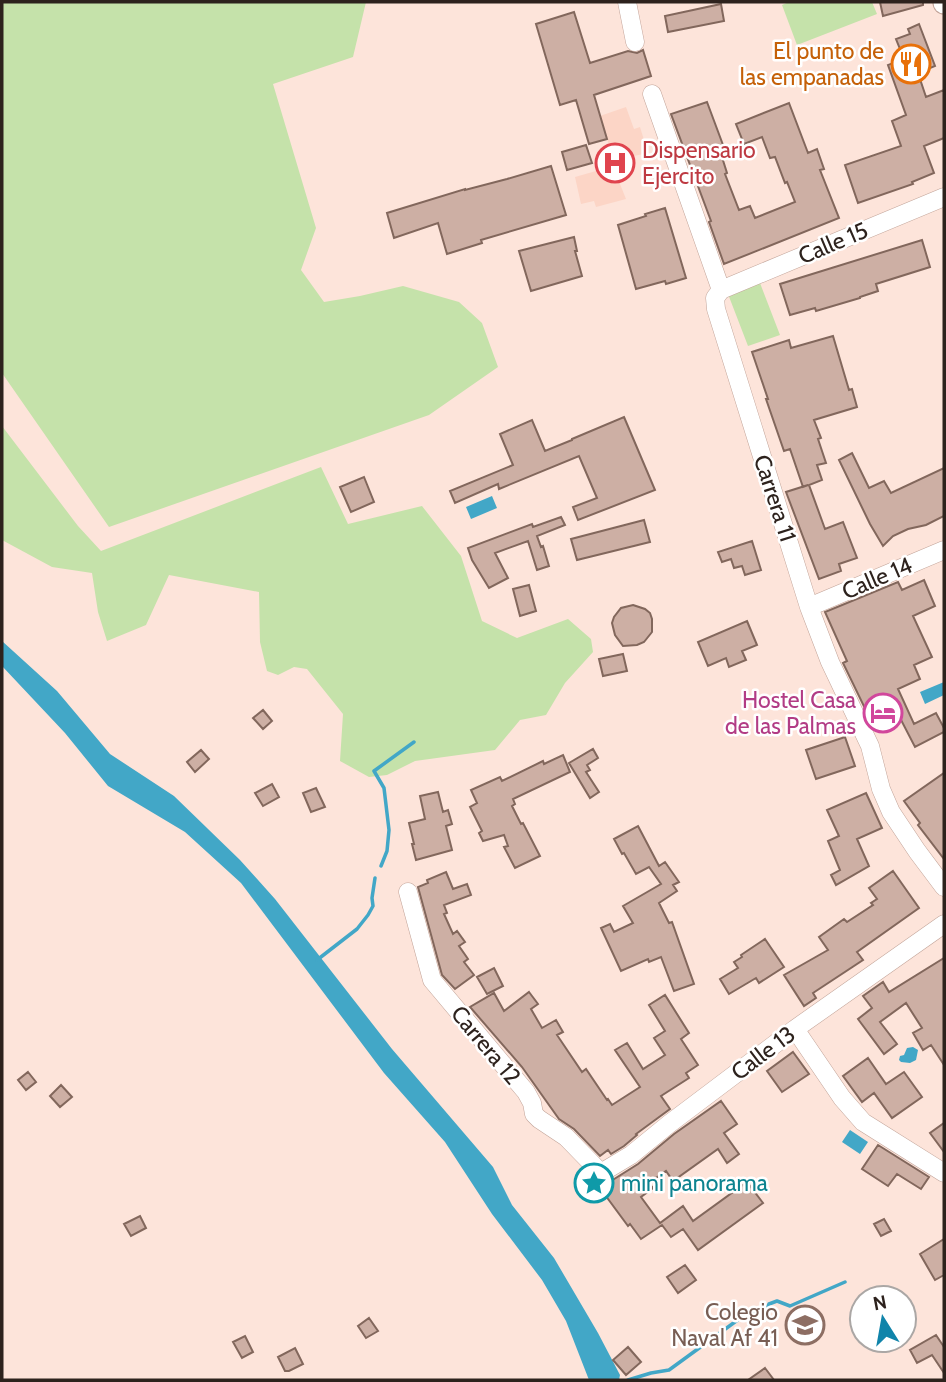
<svg xmlns="http://www.w3.org/2000/svg" width="946" height="1382" viewBox="0 0 946 1382" font-family="Cabin,sans-serif">
  <style>
    .built { fill: #fcd5c6 }
    .green { fill: #c5e2aa }
    .water { fill: #42a7c7 }
    .lines { fill: none; stroke-linecap: round; stroke-linejoin: round }
    .stream { stroke: #42a7c7; stroke-width: 3.5 }
    .building { fill: #cdafa4; stroke: #82675c; stroke-width: 2 }
    .minor-casing { stroke: #c2a499; stroke-width: 19 }
    .major-casing { stroke: #c2a499; stroke-width: 23 }
    .minor { stroke: #fff; stroke-width: 18 }
    .major { stroke: #fff; stroke-width: 21 }
    .labels { text-anchor: middle; dominant-baseline: central; stroke-width: 5; stroke-linejoin: round; paint-order: stroke }
    .food-label { font-size: 23px; fill: #c56008; stroke: #fff; text-anchor: end }
    .health-label { font-size: 23px; fill: #be3a42; stroke: #fff; text-anchor: start }
    .street-label { font-size: 23px; fill: #2d221d; stroke: #fff }
    .hotel-label { font-size: 23px; fill: #b23c85; stroke: #fff; text-anchor: end }
    .culture-label { font-size: 23px; fill: #0d838f; stroke: #fff; text-anchor: start }
    .education-label { font-size: 23px; fill: #785e54; stroke: #fff; text-anchor: end }
  </style>
  <rect width="100%" height="100%" fill="#fde4da"/>
  <path class="built" d="M626,107l8,22 6,-2 8,26 -14,3 -14,28 6,15 -30,8 -2,-6 -13,3 -6,-27 21,-6 13,-26 -9,-29z"/>
  <path class="green" d="M2,2h364l-13,55 -80,27 43,144 -15,42 23,32 36,-6 43,-10 56,16 23,21 16,44 -69,48 -320,112 -107,-154z
    M789,2h83l5,12 -80,31 -15,-40z
    M760,283l20,52 -32,11 -20,-52z
    M2,426l76,100 23,25 220,-84 27,57 74,-18 39,50 21,65 35,17 51,-19 23,20 2,13 -28,31 -19,32 -26,5 -25,30 -80,11 -28,14 -18,2 -29,-16 3,-47 -36,-45 -13,-2 -16,8 -11,-4 -7,-29 -1,-50 -90,-17 -23,50 -39,16 -9,-29 -6,-39 -40,-6 -50,-27z"/>
  <path class="water" d="M492,496l5,12 -26,11 -5,-12z
    M2,641l55,50 53,63 64,42 66,64 35,39 117,150 101,118 19,38 42,53 44,75 22,42 -1,5h-30l-23,-59 -24,-41 -50,-66 -47,-72 -61,-69 -143,-190 -56,-51 -77,-46 -43,-53 -63,-67z
    M944,682v13l-19,9 -5,-12z
    M913,1047l5,3 -2,10 -6,3 -9,-1 -2,-2 1,-4 4,-1 3,-7z
    M850,1130l18,12 -8,12 -18,-12z"/>
  <g class="lines">
    <path class="stream" d="M381,866l6,-15 2,-21 -5,-42 -10,-17 40,-29
      M317,960l40,-31 11,-14 5,-9 -1,-8 3,-20
      M628,1380l23,-7 18,-3 81,-59c9,2 15,2 19,-7l8,-3 13,5 55,-24"/>
  </g>
  <path class="building" d="M880,2h43v3l-40,11z
    M721,4l3,17 -56,11 -3,-16z
    M574,12l16,51 38,-12 9,2 6,-3 8,26 -57,19 13,44 -18,5 -13,-44 -16,5 -24,-81z
    M919,24l16,42 -17,7 8,24 18,-7v48l-20,8 10,27 -22,9 1,2 -55,19 -13,-38 56,-19 -9,-25 14,-6 -18,-50 16,-6 -8,-20 14,-5 -2,-5z
    M707,102l19,51 -5,1 6,19 -2,1 14,36 11,-4 5,12 40,-16 -8,-20 -2,1 -10,-26 -5,1 -8,-21 -18,7 -8,-20 53,-21 19,50 9,-4 7,20 -4,1 19,48 -115,46 -15,-42 2,-1 -40,-107z
    M586,145l6,18 -25,7 -5,-18z
    M551,166l15,49 -85,25 1,3 -35,11 -9,-31 -44,15 -7,-25 78,-24v1l42,-11z
    M665,208l21,70 -20,6 -1,-3 -29,8 -18,-64 28,-9 -1,-2z
    M574,237l3,14h-2l7,25 -51,15 -12,-40z
    M922,240l8,27 -54,17 2,7 -18,6v1l-44,13 -1,-3 -25,7 -10,-31z
    M833,336l16,54 3,-1 5,18 -43,13 7,18 -3,1 8,24 -9,2 5,15 -13,5 16,44 18,-7 14,36 -18,6 2,7 -22,8 -33,-87 22,-7 -5,2 -13,-38 -6,2 -18,-52h2l-16,-47 37,-12 2,8z
    M624,417l31,73 -77,30 -5,-13 24,-9 -18,-42 -80,33 -1,-5 -43,19 -5,-12 63,-26 -13,-31 32,-14 13,31 27,-11v-1z
    M852,453l17,35 15,-7 7,12 53,-25v48l-18,9 -18,4 -15,7 -10,10 -13,-22 -31,-64z
    M364,477l10,25 -23,10 -11,-25z
    M561,517l4,8 -28,11 4,11 2,-1 6,20 -12,4 -9,-29 -33,12 13,25 -19,10 -17,-28 -4,-12 64,-24 1,3z
    M644,520l6,22 -73,18 -6,-21z
    M752,541l9,29 -16,5 -3,-9 -8,2 -3,-9 -9,3 -4,-10z
    M924,580l11,26 -22,10 19,41 -18,8 6,14 -22,10 16,35 22,-11 8,15v4l-29,15 -17,-33 -25,11 -30,-62 4,-2 -22,-49 73,-30 4,8z
    M529,585l7,26 -16,5 -7,-27z
    M633,605l12,4 5,4 2,6v13l-8,10 -7,3 -14,1 -8,-11 -3,-12 2,-6 7,-9z
    M747,621l10,24 -15,6 4,9 -17,7 -3,-9 -18,8 -10,-24z
    M623,654l4,17 -24,5 -4,-17z
    M263,710l9,11 -9,8 -10,-11z
    M845,737l10,29 -39,13 -10,-29z
    M593,749l5,9 -11,7 3,5 -4,2 13,20 -9,6 -21,-35z
    M201,750l8,9 -14,13 -8,-10z
    M563,755l7,17 -57,27 2,5 -3,2 9,18 2,-1 17,33 -25,12 -11,-21 4,-1 -4,-11 -21,6 -4,-8 3,-2 -12,-24 7,-4 -6,-13 29,-13 2,4 41,-20 1,3z
    M944,773v86l-26,-34 2,-2 -16,-22z
    M272,784l7,13 -16,9 -8,-13z
    M316,788l9,19 -14,5 -8,-19z
    M438,792l5,20 5,-2 4,14 -6,2 6,24 -36,10 -4,-16h2l-5,-21 16,-4 -5,-23z
    M866,793l16,35 -25,11 12,27 -33,19 -5,-10 9,-5 -12,-29 11,-5 -12,-26z
    M638,826l21,40 6,-4 14,20 -6,3 4,6 -18,12 10,20 3,-1 22,62 -20,7 -13,-34 -12,5 -1,-3 -27,12 -20,-43 9,-4 4,8 19,-9 -10,-17 38,-22 -12,-17 -13,7 -12,-21 -2,1 -8,-15z
    M893,871l26,37 -62,44 6,8 -50,33 3,5 -12,8 -20,-31 44,-25 -9,-13 25,-18 3,3 26,-17 -2,-2 6,-4 -8,-11z
    M446,872l7,17 14,-5 4,11 -27,10 3,8 -3,1 9,20 4,-3 8,11 -6,4 9,13 -4,3 10,13 -19,14 -13,-14 -24,-88 10,-4 -1,-3z
    M765,939l19,28 -25,16 -3,-5 -27,16 -9,-15 18,-11 -4,-6 8,-5 -1,-2z
    M944,958v107l-13,-20 -8,5 -10,-17 9,-5 -16,-25 -26,19 17,22 -13,10 -26,-35 14,-11 -9,-12 20,-14 6,10z
    M494,968l9,18 -16,8 -10,-17z
    M529,992l9,12 -7,5 11,19 14,-8 7,12 -6,3 25,37 4,-3 21,31 1,-1 4,6 28,-18 -25,-37 12,-7 16,26 22,-14 -11,-17 11,-7 -16,-26 16,-10 24,38 -8,6 17,26 -12,8 3,5 -28,18 9,13 -34,25 1,1 -13,11 -13,8 -3,-4 -8,6 -26,-27 -15,-10 -37,-52 -52,-60 24,-14 10,18z
    M793,1052l16,22 -27,18 -15,-21z
    M868,1058l18,26 18,-12 18,25 -30,21 -18,-25 -12,9 -19,-26z
    M28,1072l8,10 -10,8 -8,-10z
    M61,1085l11,12 -12,10 -10,-11z
    M721,1101l16,23 -13,9 15,21 -12,9 -9,-14 -45,32 -7,-10 -17,12 4,5 -12,9 19,26 23,-17 10,15 54,-39 16,21 -65,47 -15,-21 -12,8 -9,-12 -21,14 -11,-15 -2,2 -28,-38 38,-24 36,-30z
    M944,1123v29l-14,-19z
    M878,1145l51,32 -8,12 -24,-15 -9,12 -26,-17z
    M140,1216l6,12 -15,8 -7,-12z
    M884,1219l7,12 -10,5 -7,-12z
    M944,1239v36l-9,5 -15,-26z
    M685,1265l11,15 -18,13 -11,-16z
    M369,1318l9,13 -12,7 -8,-12z
    M936,1335l8,12v26l-12,-18 -15,8 -7,-13z
    M245,1336l8,16 -11,6 -9,-16z
    M628,1347l13,15 -15,13 -13,-15z
    M295,1348l8,16 -14,7h-4l-7,-14z
    M765,1368l9,12h-26z"/>
  <g class="lines">
    <defs>
      <path id="minor" d="M627,2l8,40
        M652,94l69,196 -6,8 1,11 93,298 21,55 40,84 11,43 10,23 26,39 27,36
        M721,290l223,-93
        M809,607l135,-57
        M408,892l24,88 94,112 6,11 2,11 5,5 27,18 35,36
        M795,1029l47,69 21,24 81,51
        M584,1186l17,-13 30,-18 38,-31 126,-95 149,-105"/>
      <path id="major" d="M944,2v1"/>
    </defs>
    <use href="#minor" class="minor-casing"/>
    <use href="#major" class="major-casing"/>
    <use href="#minor" class="minor"/>
    <use href="#major" class="major"/>
  </g>
  <defs>
    <symbol id="restaurant-ring" viewBox="-11 -11 22 22"><circle r="9.5" fill="#fff" stroke="#e8710a" stroke-width="1.5"/><path d="M-5-6h1v4h1v-4h1v4h1v-4h1v5L-1.5 .5V6h-2V.5L-5-1ZM5-6V6H3V1.5H1.5Q1.5-4 5-6Z" fill="#e8710a"/></symbol>
    <symbol id="hospital-ring" viewBox="-11 -11 22 22"><circle r="9.5" fill="#fff" stroke="#e0444e" stroke-width="1.5"/><path d="M-5-5h3v3.5h4V-5h3V5h-3V1.5h-4V5h-3Z" fill="#e0444e"/></symbol>
    <symbol id="hotel-ring" viewBox="-11 -11 22 22"><circle r="9.5" fill="#fff" stroke="#d1479c" stroke-width="1.5"/><path d="M-6-4.5h1.5V1H6V5H4.5V3h-9V5H-6ZM-4 0a1.8 1.8 0 1 1 3.6 0ZM.5 0V-2.5h3Q6-2.5 6 0Z" fill="#d1479c"/></symbol>
    <symbol id="sight-ring" viewBox="-11 -11 22 22"><circle r="9.5" fill="#fff" stroke="#0f9aa8" stroke-width="1.5"/><path d="M0-6L1.8-2.2L6-1.7L2.9 1.2L3.7 5.4L0 3.3L-3.7 5.4L-2.9 1.2L-6-1.7L-1.8-2.2Z" fill="#0f9aa8"/></symbol>
    <symbol id="school-ring" viewBox="-11 -11 22 22"><circle r="9.5" fill="#fff" stroke="#8d6e63" stroke-width="1.5"/><path d="M0-5L7-2L0 1L-7-2ZM-4 1L0 2.5L4 1V4Q0 6-4 4Z" fill="#8d6e63"/></symbol>
  </defs>
  <g fill-rule="evenodd">
    <use href="#restaurant-ring" x="889" y="42" width="44" height="44"/>
    <use href="#hospital-ring" x="593" y="141" width="44" height="44"/>
    <use href="#hotel-ring" x="861" y="691" width="44" height="44"/>
    <use href="#sight-ring" x="572" y="1161" width="44" height="44"/>
    <use href="#school-ring" x="783" y="1303" width="44" height="44"/>
  </g>
  <g class="labels">
    <g class="food-label">
      <text x="884" y="51">El punto de<tspan x="884" dy="26">las empanadas</tspan></text>
    </g>
    <g class="health-label">
      <text x="642" y="150">Dispensario<tspan x="642" dy="26">Ejercito</tspan></text>
    </g>
    <g class="street-label">
      <text transform="translate(833 243) rotate(-23)">Calle 15</text>
      <text transform="translate(775 498) rotate(72)">Carrera 11</text>
      <text transform="translate(877 578) rotate(-23)">Calle 14</text>
      <text transform="translate(486 1045) rotate(50)">Carrera 12</text>
      <text transform="translate(763 1053) rotate(-37)">Calle 13</text>
    </g>
    <g class="hotel-label">
      <text x="856" y="700">Hostel Casa<tspan x="856" dy="26">de las Palmas</tspan></text>
    </g>
    <g class="culture-label">
      <text x="621" y="1183">mini panorama</text>
    </g>
    <g class="education-label">
      <text x="778" y="1312">Colegio<tspan x="778" dy="26">Naval Af 41</tspan></text>
    </g>
  </g>
  <rect width="946" height="1382" fill="none" stroke="#2d221d" stroke-width="7"/>
  <g transform="translate(883 1319) rotate(349)"><circle r="33" fill="#ffffff" stroke="#aba7a5" stroke-width="2"/>
  <path d="M0-5L12 26L0 18L-12 26Z" fill="#1084aa"/>
  <text y="-10" font-size="19" font-weight="bold" text-anchor="middle" fill="#2d221d">N</text>
  </g>
</svg>
